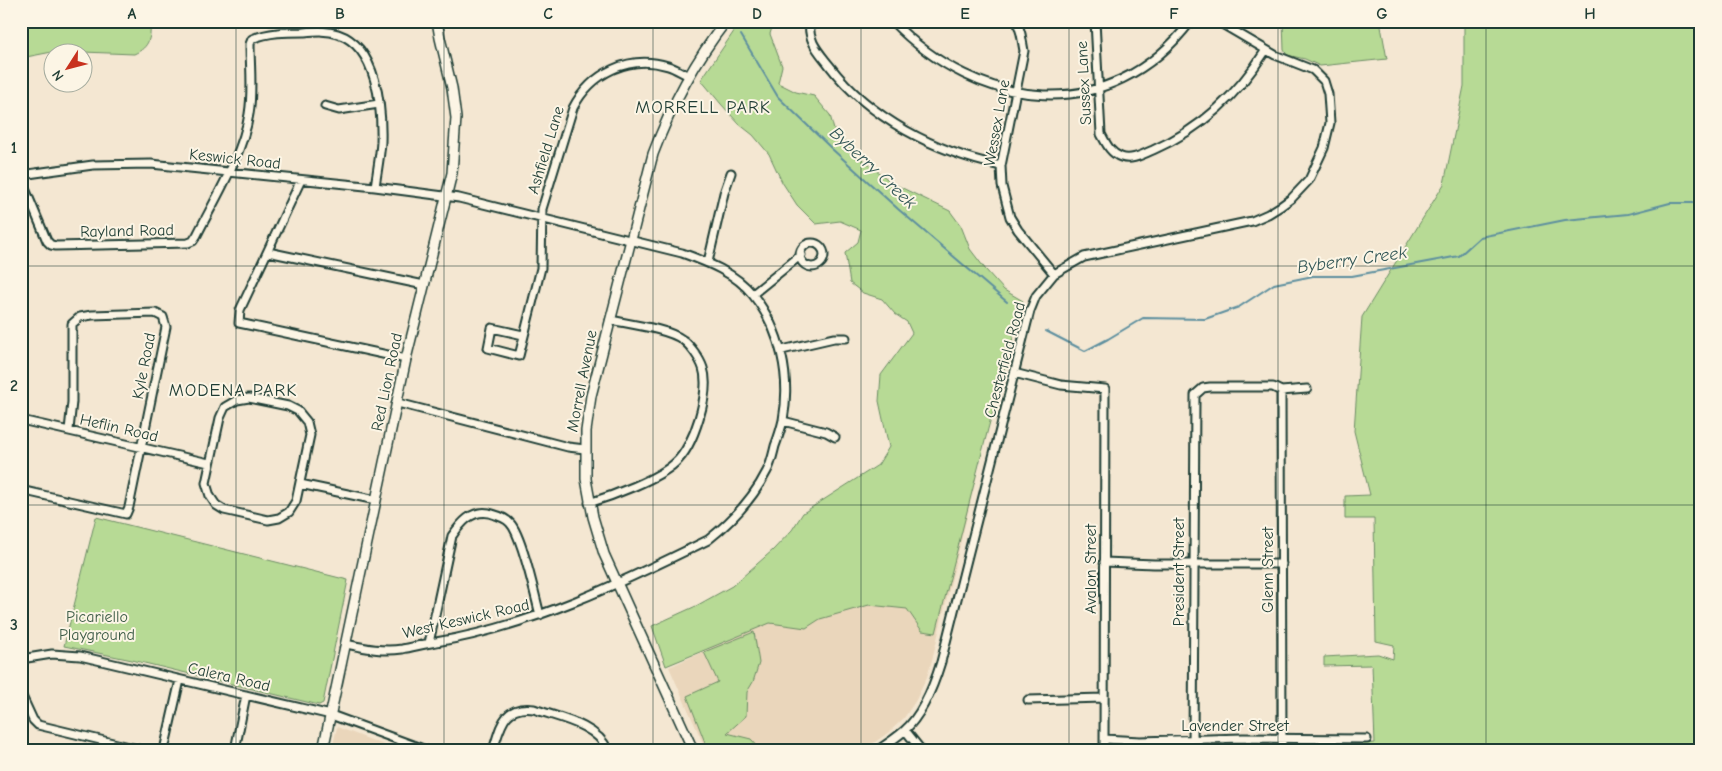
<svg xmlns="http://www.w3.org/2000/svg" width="1722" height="771" viewBox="0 0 1722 771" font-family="'Comic Neue',sans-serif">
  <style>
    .built { fill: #ead6bb }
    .green { fill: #b7da95; stroke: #6b8c64 }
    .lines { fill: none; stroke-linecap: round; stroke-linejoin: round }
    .stream { stroke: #5d8f9f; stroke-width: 2 }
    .minor-casing { stroke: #1f3d34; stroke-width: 11 }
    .tertiary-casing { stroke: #1f3d34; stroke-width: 12 }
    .minor { stroke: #fcf5e5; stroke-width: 7 }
    .tertiary { stroke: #fcf5e5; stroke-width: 9 }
    .grid { fill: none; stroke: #1f3d34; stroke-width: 1; stroke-opacity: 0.55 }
    .labels { text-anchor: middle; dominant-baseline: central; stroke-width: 4; stroke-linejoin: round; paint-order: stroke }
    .street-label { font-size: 16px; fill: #1f3d34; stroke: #fcf5e5 }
    .park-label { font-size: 16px; fill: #3d5c47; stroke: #fcf5e5 }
    .neighbourhood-label { font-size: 18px; letter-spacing: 1px; fill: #1f3d34; stroke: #fcf5e5 }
    .water-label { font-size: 18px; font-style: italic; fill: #345858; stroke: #fcf5e5 }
    .neatline { fill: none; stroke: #1f3d34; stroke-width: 2 }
    .grid-label { font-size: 16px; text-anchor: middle; font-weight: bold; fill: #1f3d34 }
  </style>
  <rect width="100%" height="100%" fill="#f4e7d2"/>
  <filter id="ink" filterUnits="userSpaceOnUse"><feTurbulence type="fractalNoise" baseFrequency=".02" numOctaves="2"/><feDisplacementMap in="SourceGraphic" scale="10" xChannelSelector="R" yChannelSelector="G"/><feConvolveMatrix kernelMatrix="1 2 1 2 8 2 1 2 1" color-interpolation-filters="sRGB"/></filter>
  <g filter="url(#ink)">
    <path class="built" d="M943,465l34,10 -45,185 -5,17 -11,23 -12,18 -15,14 -25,18h-158l-37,-83 89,-40z
      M337,727l60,23h-65z"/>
    <path class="green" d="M21,21h129c1,16 0,26 -16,33l-77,-3 -36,7z
      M741,21h33l-4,13 12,32 -4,17 18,9 18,4 16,19 4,15 24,25 34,28 58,28 11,15 9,23 16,21 18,20 19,11 -35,128 -52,204 -14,-2 -15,-22 -38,-4 -49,14 -14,9 -36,-5 -104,43 -14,-40 44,-20 36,-20 41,-36 19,-20 11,-17 75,-48 11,-18 -10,-46 2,-26 31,-42 -5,-11 -12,-8 -13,-15 -19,-6 -13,-10 -5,-30 13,-11 3,-12 -21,-9 -24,3 -19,-19 -15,-23 -13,-28 -16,-19 -14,-11 -18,-20 -20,-24z
      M1283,21h97l7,38 -67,7 -15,-7 -18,-4 -3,-5z
      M1464,21h237v729h-361v-4l35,-3 -3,-78 -48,1v-9l54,-3 15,5 1,-14 -18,-4 -2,-122h-29v-23l25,-1 -16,-64 8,-114 82,-133 20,-98z
      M96,517l252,63 -25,123 -4,2 -187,-45 -68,-14z
      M754,632l5,31 -6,19 -6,10 -1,24 -19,17 24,6 10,11h-53l-21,-54 31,-14 -14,-30z"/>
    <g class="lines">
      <path class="stream" d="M741,35l37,62 54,52 66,60 109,93
        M1046,331l39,20 23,-12 35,-21 62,1 34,-12 35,-23 39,-8h39l107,-20 21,-19 85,-17 63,-6 42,-11h24l7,5"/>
      <defs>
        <path id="minor" d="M810,21c-3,19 8,30 19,44 41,54 107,87 172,101
          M892,21c87,90 218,107 299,0
          M1017,21l4,13 3,17 -23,115 1,20 8,31 8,13 36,44
          M1095,21l6,113c5,9 9,19 20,23 11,4 22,-3 32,-7 50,-22 84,-55 113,-100
          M325,106l14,4 40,-6
          M21,175l72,-10 58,-1 224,23 84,11 223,55c25,9 54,20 71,42 28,35 38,82 30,125 -2,9 -5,18 -8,26 -2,8 -4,18 -8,25 -14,28 -35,50 -59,69 -87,43 -176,86 -272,102 -12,2 -23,5 -34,7 -19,3 -37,-1 -56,-5
          M21,179l26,62 4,4 5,1 132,-3 5,-2 4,-6c18,-36 46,-81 52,-121 4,-23 1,-47 1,-70l2,-5c17,-7 34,-7 52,-7 12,-1 23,-2 34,2 39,13 44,73 43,108 -1,15 -4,30 -6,45
          M301,180l-61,130 -1,13 167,36
          M800 255a12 12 0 1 1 24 0a12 12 0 1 1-24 0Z
          M268,252l156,33
          M708,262l16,-69 7,-20
          M753,294l48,-39
          M523,335l-31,-7 -4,20 31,8 22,-88 1,-59 31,-101c18,-35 56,-54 95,-42 7,2 14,7 21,10
          M782,350l52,-12h12
          M1014,373l47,12 44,4 -1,361
          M1281,391l1,359
          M249,398l39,8 10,5 9,11 3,13 -14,66 -7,11 -10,6 -11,2 -44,-10 -8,-5 -6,-9 -4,-13 14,-65 5,-11 12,-7z
          M398,403l170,44 17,2
          M21,420l188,43
          M783,421l43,11 9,5
          M300,484l76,16
          M21,490l105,24 3,-7 37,-180 -3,-10 -8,-4 -63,2 -12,2 -8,7v78l-3,28
          M589,503c23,-7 69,-24 86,-40 19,-16 36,-72 28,-95 -3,-9 -12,-22 -20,-28 -14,-11 -54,-16 -73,-20
          M1104,562l50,2h128
          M429,643l23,-107c9,-13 19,-26 37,-23 7,2 16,4 21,10 12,12 25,73 30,92
          M21,659l31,-5 28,2 251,59 95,35
          M21,694l12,26 5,5 104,25
          M1028,700l76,-2
          M905,730l16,20
          M1104,739l36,2 103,-3 124,1
          M164,750l16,-70
          M235,750l11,-55
          M493,750c8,-24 10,-45 41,-41 25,9 62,15 74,41
          M878,750c9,-6 18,-12 26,-19 19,-17 30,-46 37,-69l89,-351 6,-15 18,-22 30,-17 168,-36 16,-7 13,-8 11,-8 17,-18 15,-32 6,-25 -2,-29 -4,-13 -11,-11 -38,-15 -58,-34
          M1193,750l2,-355 8,-7 7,-1h63l8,4 26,-2"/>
        <path id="tertiary" d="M323,750l83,-391 46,-186 4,-55 -4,-30 -12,-50 -3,-17
          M693,750l-89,-196 -11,-37 -7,-38v-48l5,-35 62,-242c18,-48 41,-92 73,-133"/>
      </defs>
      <use href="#minor" class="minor-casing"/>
      <use href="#tertiary" class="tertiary-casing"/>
      <use href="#minor" class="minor"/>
      <use href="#tertiary" class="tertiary"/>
    </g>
  </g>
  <path class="grid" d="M236,21v729M444,21v729M653,21v729M861,21v729M1069,21v729M1278,21v729M1486,21v729M21,266h1680M21,505h1680"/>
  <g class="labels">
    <g class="street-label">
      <text transform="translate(1084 83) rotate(-93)">Sussex Lane</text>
      <text transform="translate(997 123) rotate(-80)">Wessex Lane</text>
      <text transform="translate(546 150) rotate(-73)">Ashfield Lane</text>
      <text transform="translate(235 159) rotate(6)">Keswick Road</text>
      <text transform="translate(127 231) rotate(-1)">Rayland Road</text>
      <text transform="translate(1005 360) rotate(-75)">Chesterfield Road</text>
      <text transform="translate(144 366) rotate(-79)">Kyle Road</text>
      <text transform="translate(582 381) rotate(-79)">Morrell Avenue</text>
      <text transform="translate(387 382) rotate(-78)">Red Lion Road</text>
      <text transform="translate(119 428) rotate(13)">Heflin Road</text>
      <text transform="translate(1091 569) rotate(-90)">Avalon Street</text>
      <text transform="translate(1268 570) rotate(-90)">Glenn Street</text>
      <text transform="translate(1179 572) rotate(-90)">President Street</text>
      <text transform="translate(466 619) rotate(-13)">West Keswick Road</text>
      <text transform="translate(229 677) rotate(13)">Calera Road</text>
      <text x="1235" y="726">Lavender Street</text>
    </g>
    <g class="park-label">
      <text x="97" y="617">Picariello<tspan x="97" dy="18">Playground</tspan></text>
    </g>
    <g class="neighbourhood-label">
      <text x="703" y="107">MORRELL PARK</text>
      <text x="233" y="390">MODENA PARK</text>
    </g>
    <g class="water-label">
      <text transform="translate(873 168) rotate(43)">Byberry Creek</text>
      <text transform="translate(1352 260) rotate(-8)">Byberry Creek</text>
    </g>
  </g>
  <rect width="1722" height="771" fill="none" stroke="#fcf5e5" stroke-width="55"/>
  <g transform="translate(68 68) rotate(234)"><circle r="24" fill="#fcf5e5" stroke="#a4ab9e"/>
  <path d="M0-4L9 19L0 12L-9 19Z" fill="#c8321e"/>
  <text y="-8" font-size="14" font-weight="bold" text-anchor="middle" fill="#1f3d34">N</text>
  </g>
  <rect x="28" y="28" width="1666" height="716" class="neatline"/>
  <g class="grid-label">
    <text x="132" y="19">A</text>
    <text x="340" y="19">B</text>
    <text x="548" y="19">C</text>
    <text x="757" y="19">D</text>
    <text x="965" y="19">E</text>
    <text x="1174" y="19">F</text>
    <text x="1382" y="19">G</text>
    <text x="1590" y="19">H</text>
    <text x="14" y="153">1</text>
    <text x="14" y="391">2</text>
    <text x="14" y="630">3</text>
  </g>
</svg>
